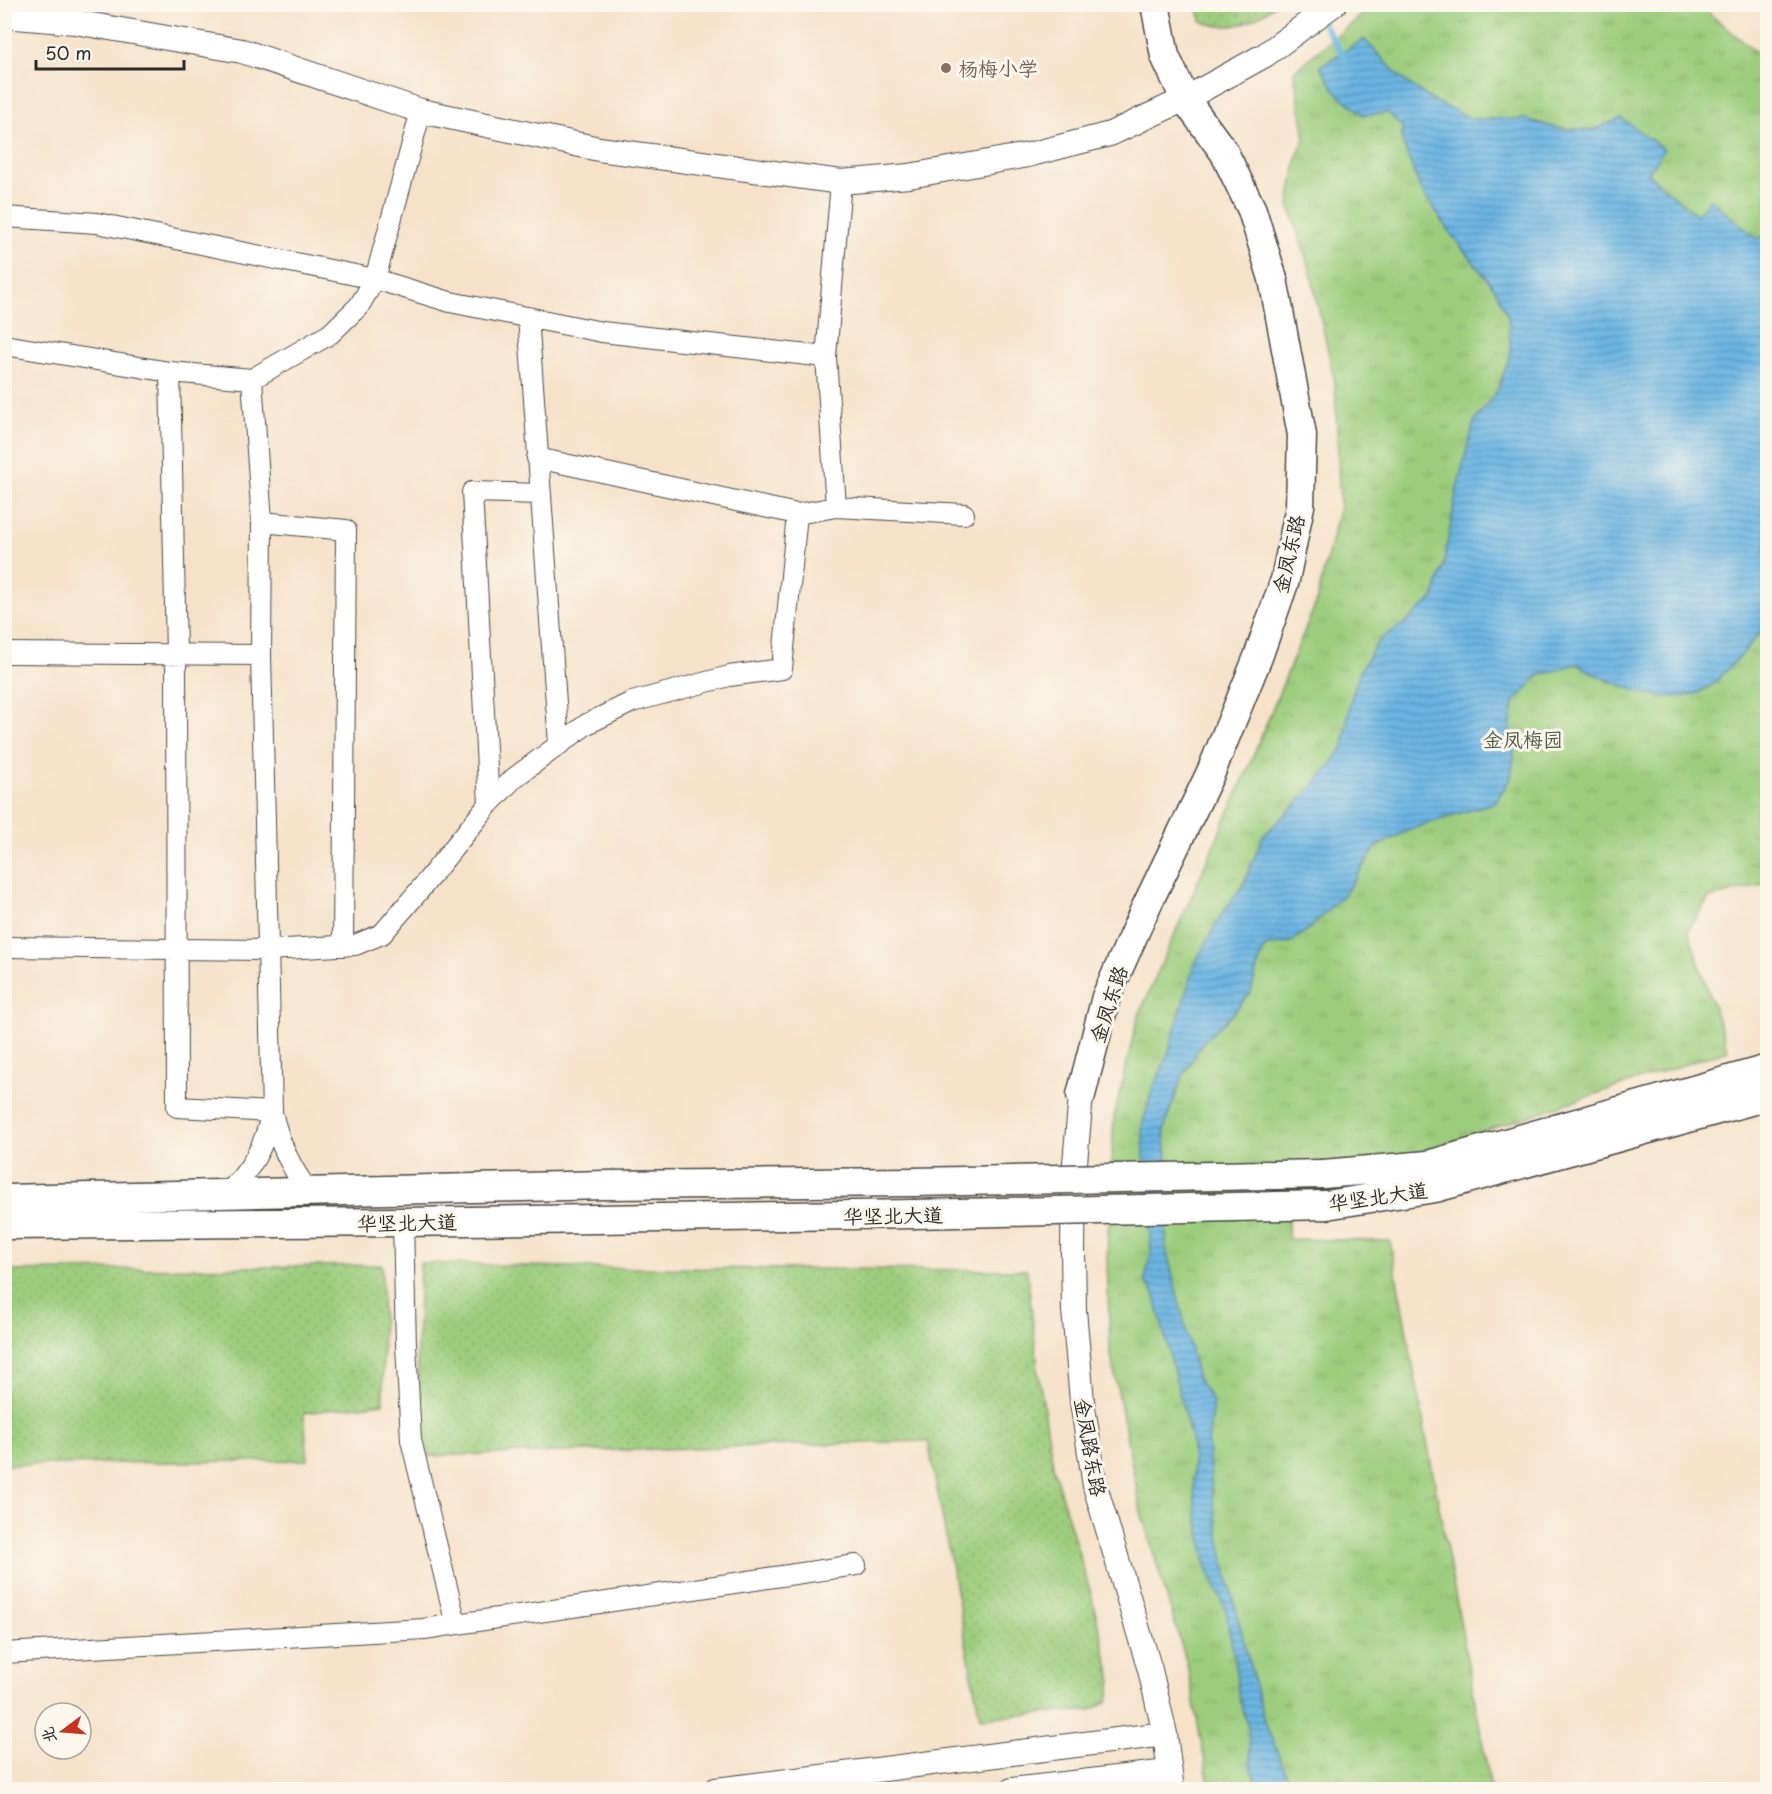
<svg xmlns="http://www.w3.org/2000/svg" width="1772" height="1794" viewBox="0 0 1772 1794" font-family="'Playpen Sans','LXGW WenKai TC',sans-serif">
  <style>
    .grass { fill: url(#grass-dots); stroke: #647c54; stroke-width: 1.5 }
    .park { fill: url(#park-tufts); stroke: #647c54; stroke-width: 1.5 }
    .water { fill: url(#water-rules); stroke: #4a7087; stroke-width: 1.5 }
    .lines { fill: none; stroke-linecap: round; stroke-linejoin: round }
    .stream { stroke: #6ab5e3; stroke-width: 6 }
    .minor-casing { stroke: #494643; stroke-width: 22 }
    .tertiary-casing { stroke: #494643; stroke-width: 26 }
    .secondary-casing { stroke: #494643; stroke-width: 31 }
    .minor { stroke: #fff; stroke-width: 20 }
    .tertiary { stroke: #fff; stroke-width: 24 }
    .secondary { stroke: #fff; stroke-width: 28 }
    .secondary-bridge-casing { stroke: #494643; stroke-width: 31; stroke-linecap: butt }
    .secondary-bridge { stroke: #fff; stroke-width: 28 }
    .education-dot { fill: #8d6e63; stroke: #fbf7ec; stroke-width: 2 }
    .labels { text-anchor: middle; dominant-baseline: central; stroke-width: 6; stroke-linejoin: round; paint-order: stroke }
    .education-label { font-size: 20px; fill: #785e54; stroke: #fbf7ec; text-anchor: start }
    .street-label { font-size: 20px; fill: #2b2b2b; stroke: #fbf7ec }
    .park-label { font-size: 20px; fill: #4d5c44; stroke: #fbf7ec }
  </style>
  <defs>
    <pattern id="grass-dots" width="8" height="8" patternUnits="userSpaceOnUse" patternTransform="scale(1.5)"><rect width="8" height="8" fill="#9ccd7d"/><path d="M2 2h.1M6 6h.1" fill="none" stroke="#87b06c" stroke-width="1.8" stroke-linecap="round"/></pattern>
    <pattern id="park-tufts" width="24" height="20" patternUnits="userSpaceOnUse" patternTransform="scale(1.5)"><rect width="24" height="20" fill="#9ccd7d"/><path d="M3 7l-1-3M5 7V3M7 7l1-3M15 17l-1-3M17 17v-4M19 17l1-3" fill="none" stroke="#87b06c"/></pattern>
    <pattern id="water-rules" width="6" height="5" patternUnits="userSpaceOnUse" patternTransform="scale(1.5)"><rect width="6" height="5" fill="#6ab5e3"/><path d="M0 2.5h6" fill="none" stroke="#5793b8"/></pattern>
  </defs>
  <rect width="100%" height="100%" fill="#fbf7ec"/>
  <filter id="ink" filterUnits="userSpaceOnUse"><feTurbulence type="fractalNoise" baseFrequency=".0167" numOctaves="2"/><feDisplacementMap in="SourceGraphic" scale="12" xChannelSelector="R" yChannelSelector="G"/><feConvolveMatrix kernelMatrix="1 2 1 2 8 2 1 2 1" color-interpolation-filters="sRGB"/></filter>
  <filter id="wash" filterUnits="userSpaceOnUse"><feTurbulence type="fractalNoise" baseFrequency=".008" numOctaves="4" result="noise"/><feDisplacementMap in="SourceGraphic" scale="24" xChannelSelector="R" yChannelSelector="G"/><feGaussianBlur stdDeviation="1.35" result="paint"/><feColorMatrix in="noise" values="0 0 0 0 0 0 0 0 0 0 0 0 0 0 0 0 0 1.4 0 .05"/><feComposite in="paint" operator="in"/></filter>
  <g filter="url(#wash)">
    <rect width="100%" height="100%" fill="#f5e2c9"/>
    <path class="grass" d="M1197,5v-1l78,1c-22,18 -46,28 -74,16z
      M420,1263l181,5 426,2 12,108 15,93 37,123 21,87 -4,20 -17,9 -111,8 -52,-277 -504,15 -7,-99z
      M382,1265l1,138 -79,10 4,47 -303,5v-194z"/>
    <path class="park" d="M1374,5h325l69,57 -1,822 -58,14 -21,32 40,120 -328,109 -111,17 -1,63 102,2 101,548 -281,1 -23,-126 -46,-152 -31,-162 -3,-92 7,-142 24,-99 114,-258 64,-156 24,-97 -5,-123 -25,-113 -21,-65 8,-49 8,-18 -11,-67z"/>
    <path class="water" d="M1364,39l37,39 31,22 40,19h53l32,9 36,2 28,-12 43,31 -16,25 49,41 13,-16 46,39 11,-1v386c-14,19 -28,36 -45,52 -4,4 -9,10 -14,13 -38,23 -97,-4 -131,-24l-39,12 -24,27 -4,27 5,18 -4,30 -16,24 -84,27 -35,18 -32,48 -34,33 -19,14 -26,5 -8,21 -6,24 -21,25 -27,25 -20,34 -14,37 -5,17 3,30 -1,88 32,131 15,23 -5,42 4,50 12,68 39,155 28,69 -1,3h-31l-8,-20 -3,-42 -9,-29 -4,-33 -9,-54 -19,-43 -12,-62 -3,-63 -38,-150 -9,-12 6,-29 -9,-126 9,-32 17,-40 26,-89 26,-48 23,-32 20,-49 33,-32 26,-28 21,-28 7,-45 10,-32 19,-31 27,-18 28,-25 10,-34 13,-75 17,-66 24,-33 13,-36 -3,-37 -13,-27 -41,-51 -33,-48 -19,-49v-14l-14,-14 -25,2 -28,-24 -15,-25z"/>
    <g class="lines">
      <path class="stream" d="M1321,20l25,40"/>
    </g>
  </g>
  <g filter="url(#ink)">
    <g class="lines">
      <defs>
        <path id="minor" d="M4,217l93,6 278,56 75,23 152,30 224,25
          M528,317l31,427
          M4,345l166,27 82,7 78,-45 29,-28 16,-27 46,-168
          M170,372l6,281 1,454 95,5
          M252,379l10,143 -1,133 11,457c7,31 18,56 38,81
          M537,458l260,56
          M836,507l128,7
          M262,522l84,8 -3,416
          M4,653l257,2
          M489,804l-17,-312 67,2
          M4,947l265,3 86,-5 27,-11 36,-42 71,-88 25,-26 73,-54 45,-22 97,-26 53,-7 15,-155 39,-7 -10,-150 15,-175
          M226,1194c24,-22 39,-47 45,-80
          M403,1222l3,123 5,95 45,184
          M4,1653l420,-24 432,-64"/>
        <path id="tertiary" d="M4,16l71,6 167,29 179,60 178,38 242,33 68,-6 119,-21 82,-21 75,-35 80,-44 69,-51
          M1081,1095l-7,79 -1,76 1,60 8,91 13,85 55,184 15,64 7,56
          M716,1790l449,-56
          M1012,1790l156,-18"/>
        <path id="secondary" d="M1081,1095l25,-98 39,-88 66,-137 47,-115 27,-77 15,-74 2,-71 -29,-156 -21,-69 -28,-58 -39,-53 -20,-43 -10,-52
          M1323,1174l105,-9 340,-96
          M4,1199l602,-14 307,-3
          M1326,1205l109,-17 333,-92
          M4,1225l399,-3 510,-8"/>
      </defs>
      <use href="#minor" class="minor-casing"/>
      <use href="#tertiary" class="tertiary-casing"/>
      <use href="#secondary" class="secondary-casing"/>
      <use href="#minor" class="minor"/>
      <use href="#tertiary" class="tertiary"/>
      <use href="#secondary" class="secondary"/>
      <defs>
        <path id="secondary-bridge" d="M913,1182l410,-8
          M913,1214l413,-9"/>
      </defs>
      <use href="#secondary-bridge" class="secondary-bridge-casing"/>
      <use href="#secondary-bridge" class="secondary-bridge"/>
    </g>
  </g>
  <circle class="education-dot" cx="946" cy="68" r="6"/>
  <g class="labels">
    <g class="education-label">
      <text x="958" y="68">杨梅小学</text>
    </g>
    <g class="street-label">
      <text transform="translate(1288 554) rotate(-77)">金凤东路</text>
      <text transform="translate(1108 1004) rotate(-72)">金凤东路</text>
      <text transform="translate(1378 1196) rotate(-8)">华坚北大道</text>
      <text transform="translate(893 1215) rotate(-1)">华坚北大道</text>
      <text transform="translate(407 1222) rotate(-1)">华坚北大道</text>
      <text transform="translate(1091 1447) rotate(80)">金凤路东路</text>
    </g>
    <g class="park-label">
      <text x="1523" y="739">金凤梅园</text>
    </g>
  </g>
  <rect width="1772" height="1794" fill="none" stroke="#fbf7ec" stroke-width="24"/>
  <g transform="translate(63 1731) rotate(254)"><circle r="28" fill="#fbf7ec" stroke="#a8a59f" stroke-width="1.5"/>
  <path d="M0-4.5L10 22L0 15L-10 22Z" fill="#c8321e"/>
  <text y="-9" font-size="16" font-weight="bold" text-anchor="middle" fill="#2b2b2b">北</text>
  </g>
  <path d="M36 60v9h148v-9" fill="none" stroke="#2b2b2b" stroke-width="3"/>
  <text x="45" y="60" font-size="18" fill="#2b2b2b" stroke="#fbf7ec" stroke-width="4.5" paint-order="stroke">50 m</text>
</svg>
